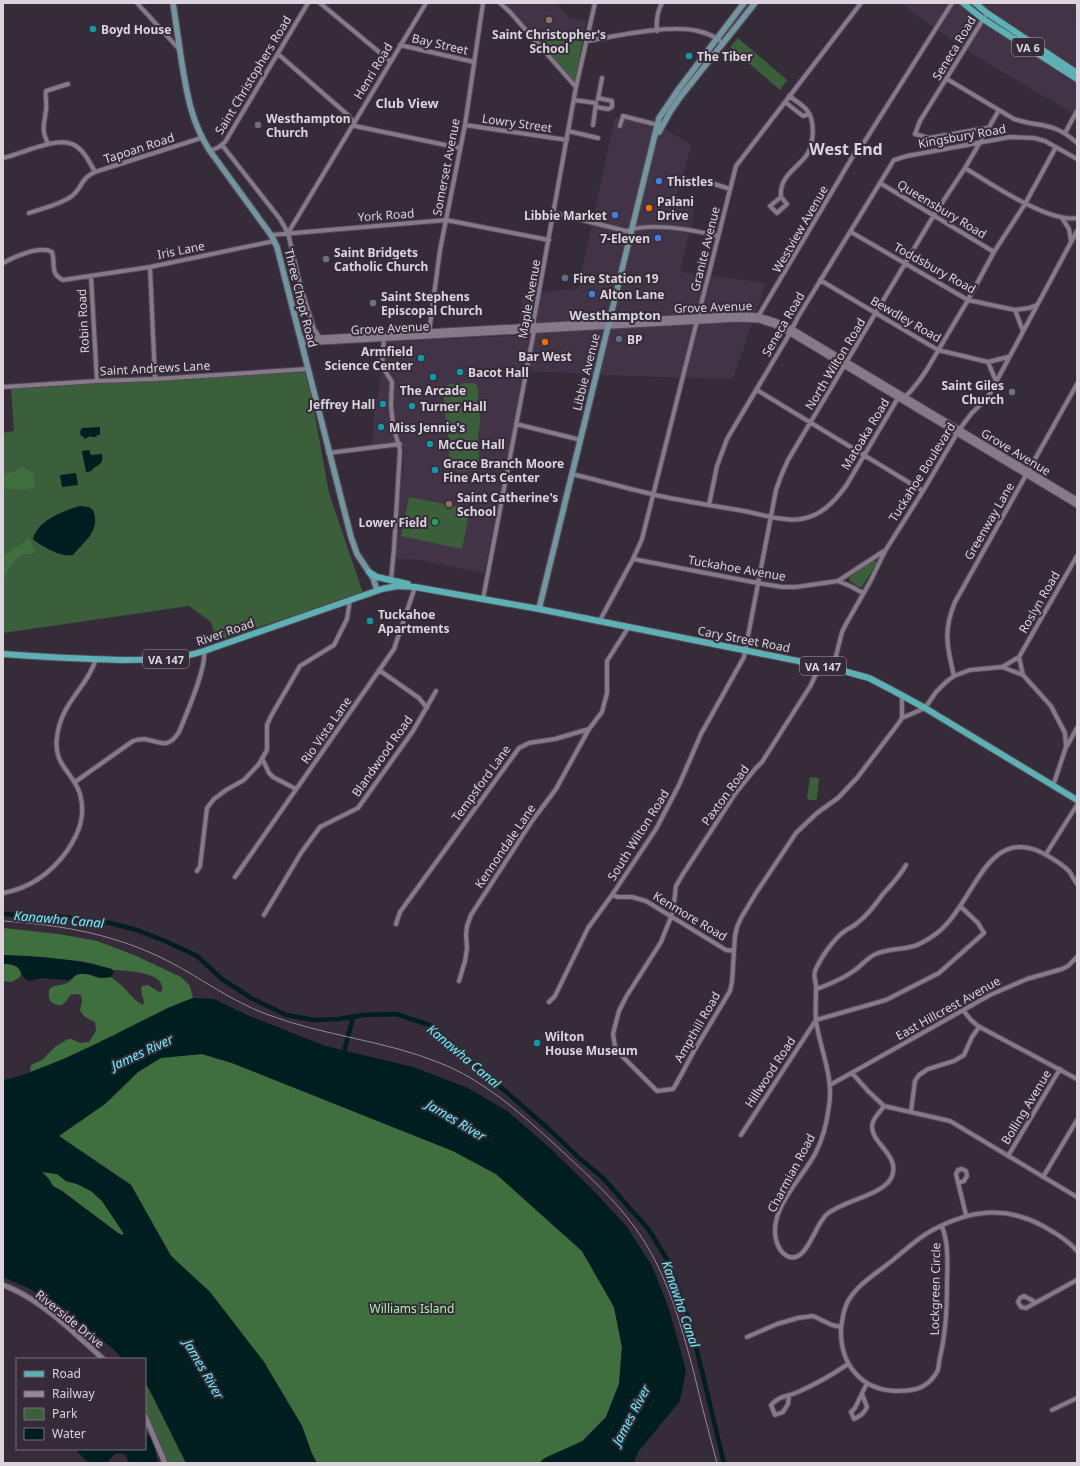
<svg xmlns="http://www.w3.org/2000/svg" width="1080" height="1466" viewBox="0 0 1080 1466" font-family="'Noto Sans',sans-serif">
  <style>
    .built { fill: #423346 }
    .green { fill: #3c5f3b }
    .forest { fill: #3f6f3f }
    .water { fill: #001e1f; fill-rule: evenodd }
    .lines { fill: none; stroke-linecap: round; stroke-linejoin: round }
    .canal { stroke: #001e1f; stroke-width: 4.5 }
    .minor-casing { stroke: #524955; stroke-width: 6 }
    .tertiary-casing { stroke: #524955; stroke-width: 7 }
    .secondary-casing { stroke: #524955; stroke-width: 8 }
    .primary-casing { stroke: #524955; stroke-width: 8 }
    .minor { stroke: #867989; stroke-width: 4 }
    .tertiary { stroke: #867989; stroke-width: 5 }
    .secondary { stroke: #72959f; stroke-width: 5.5 }
    .primary { stroke: #5db0b4; stroke-width: 6 }
    .rail { stroke: #948b96; stroke-width: 1 }
    .education-dot { fill: #8d6e63; stroke: #362b39; stroke-width: 1.5 }
    .culture-dot { fill: #0f9aa8; stroke: #362b39; stroke-width: 1.5 }
    .worship-dot { fill: #6b7280; stroke: #362b39; stroke-width: 1.5 }
    .shop-dot { fill: #3f7fe0; stroke: #362b39; stroke-width: 1.5 }
    .food-dot { fill: #e8710a; stroke: #362b39; stroke-width: 1.5 }
    .service-dot { fill: #5c6f8a; stroke: #362b39; stroke-width: 1.5 }
    .leisure-dot { fill: #2e9e5b; stroke: #362b39; stroke-width: 1.5 }
    .labels { text-anchor: middle; dominant-baseline: central; stroke-width: 4; stroke-linejoin: round; paint-order: stroke }
    .shield { fill: #362b39; stroke: #aaa1ac; stroke-width: 1 }
    .shield-label { font-size: 11px; font-weight: bold; fill: #dbd4dd }
    .poi-label { font-size: 12px; font-weight: bold; fill: #dbd4dd; stroke: #362b39; text-anchor: start }
    .street-label { font-size: 12px; fill: #dbd4dd; stroke: #362b39 }
    .park-label { font-size: 12px; fill: #abf2a9; stroke: #362b39 }
    .neighbourhood-label { font-size: 13px; font-weight: bold; fill: #dbd4dd; stroke: #362b39 }
    .water-label { font-size: 13px; font-style: italic; fill: #66f3fc; stroke: #362b39 }
    .district-label { font-size: 16px; font-weight: bold; fill: #dbd4dd; stroke: #362b39 }
  </style>
  <rect width="100%" height="100%" fill="#362b39"/>
  <path class="built" d="M505,3h51l13,15 17,3 -2,12 -49,4z
    M903,3h174v9l-2,4 2,3v97l-110,-65 -55,-39z
    M615,117l51,13 26,15 -18,58 21,6 -15,63 86,11 -33,96 -107,-3 -99,-5 5,-38 -14,1 5,-41 55,-4z
    M530,335l-16,90 -30,148 -64,-13 -25,-1 9,-109 -3,-8 -29,3 2,-33 5,-24 6,-46z"/>
  <path class="green" d="M584,33l-9,49 -40,-45z
    M738,38l49,42 -7,10 -50,-43z
    M307,372l22,121 34,100 -147,48 -5,-19 -22,-16 -186,27v-200l11,-2 -3,-43z
    M472,383l4,1 2,4 2,35 -2,12 1,23 -1,6 -5,6 -16,1 -5,-3 -2,-5 -7,-74 6,-5z
    M409,497l61,12 -8,40 -61,-13z
    M874,560l2,2v2l-14,23h-3l-9,-6 -1,-4z
    M810,777l9,1 -2,20 -1,2h-7l-2,-2z
    M145,1384l10,12 20,42 4,13 8,6 3,6h-23l-22,-55z"/>
  <path class="forest" d="M22,467l11,6 2,8 -2,7 -10,2 -20,-2v-15c7,2 13,-3 19,-6z
    M29,539l6,12 -3,3h-9c-16,13 -19,20 -20,40v-38z
    M3,928l56,6 38,7 37,14 47,22 9,9 3,12 -26,10 -52,28 -49,22 -36,14 1,-7 11,-5 14,-14 12,-7h3l9,4 9,-1 7,-11 -1,-9 -10,-5 -5,-6 2,-10 -1,-6 -6,-1 -5,1c-5,10 -10,14 -20,6 -6,-21 11,-12 20,-20 4,-3 4,-6 10,-7 8,-1 14,4 21,4 3,0 6,-1 10,-1 4,3 9,7 13,11 7,6 10,13 19,17 3,-7 -4,-9 -1,-19l6,-1 11,7 3,-1c4,-20 -37,-20 -49,-21 -9,-2 -17,-6 -27,-8 -10,-2 -20,-2 -30,-3 -18,-1 -35,-3 -53,-4z
    M3,964c9,0 21,2 17,13l-8,5 -9,-1z
    M202,1054l30,9 221,88 43,23 86,77 32,56 8,40 -3,37 -13,33 -24,24 -37,17 -6,5h-222l-5,-9 -10,-28 -38,-64 -54,-70 -39,-36 -40,-71 -73,-49 47,-32 33,-32 23,-15z
    M41,1172l16,2 9,7 11,3 14,7 11,10 23,33 -3,1 -4,-2 -56,-42 -9,-5 -5,-8z"/>
  <path class="water" d="M100,427v8h-4l1,2h-5l-1,-1 -7,3v-2l-3,-1 -1,-4 2,-4z
    M89,450l2,5 11,-1c1,8 0,9 -7,13 -3,3 -4,5 -9,5l-4,-20v-1z
    M76,473l2,12 -16,2 -2,-12z
    M80,506l9,1 4,3c8,20 -8,31 -20,45 -10,3 -33,-9 -40,-16 5,-19 30,-28 47,-33z
    M3,955c37,1 74,4 109,14l2,3 -3,5 -9,1 -14,-4h-10l-10,6 -27,-2 -12,3 -4,-2c-7,-12 -7,-15 -22,-15z
    M193,998l21,1 33,16 78,31 88,21 55,21 39,23 43,37 42,41 35,38 25,39 17,43 17,61 -6,31 -42,51 -4,11h-95l6,-5 38,-17 23,-24 13,-33 3,-37 -8,-40 -32,-56 -86,-77 -43,-23 -221,-88 -30,-9 -41,4 -23,14 -33,32 -46,32 72,49 40,71 39,36 54,70 38,64 10,28 5,9h-131l-41,-82v-22h-22l-11,-11 -49,-37 -33,-22 -27,-12v-197c16,-3 31,-9 46,-15 50,-20 95,-48 144,-67zM42,1172l15,2 9,7 11,3 14,7 11,10 22,33 -2,1 -4,-2 -56,-42 -9,-5 -5,-8z
    M145,1434l6,3 2,4 5,22h-29l-3,-8c-13,-5 -12,2 -20,8h-17l-12,-12v-2h68z"/>
  <g class="lines">
    <path class="canal" d="M3,914l63,3 44,6 27,7 28,11 32,15 25,23 29,19 35,17 28,5 24,-1 26,-4 32,-1 34,11 123,108 27,26 23,19 46,52 19,31 23,65 33,137
      M343,1056l10,-39"/>
    <defs>
      <path id="minor" d="M137,3l42,46
        M320,3l70,58
        M500,3l10,9 66,75
        M987,13l-67,108 -5,13 14,4 58,-10
        M657,31c-1,-11 0,-19 5,-28
        M587,41c30,-5 82,-17 111,-10 9,2 18,6 25,12
        M400,45l74,17
        M278,54l71,62 6,10 105,22
        M947,79l67,40c27,9 39,2 63,24
        M598,99l4,-21
        M574,100l22,3 -3,22
        M785,102l18,14 6,-2
        M596,107l12,2 4,-2v-6l-14,-3
        M465,125l102,15
        M620,126l3,-10 35,9
        M568,131l30,7
        M1065,133l12,-22
        M48,144c-7,-16 -4,-17 -2,-34 1,-6 -1,-12 0,-19l22,-7
        M863,144l89,-141
        M222,145l58,74 8,14 13,55 13,41 6,9
        M210,151l9,-4 6,-5 83,-139
        M3,158c19,-4 51,-21 69,-14 11,4 18,19 23,28l106,-34
        M965,168c25,15 83,55 112,50
        M705,181l25,8
        M880,183l114,69
        M781,197l6,7 -10,9 -7,-7 11,-9c-2,-20 14,-27 25,-41 8,-11 10,-36 0,-47 -5,-5 -11,-9 -17,-13
        M29,213c14,-5 31,-8 43,-17 10,-8 9,-18 23,-24
        M554,213l72,18c25,-9 67,-1 92,5
        M1062,218l7,11 2,12
        M851,232l117,68 47,10 14,-2 8,-3
        M288,233l138,-230
        M271,235l175,-15 103,20
        M3,263c11,-6 37,-18 49,-11 4,12 -3,21 11,28l87,-13 124,-26
        M150,267l5,112
        M91,277l6,104
        M820,280l118,70 50,12 20,-5
        M1015,310l8,21
        M759,315l97,-164
        M429,333l11,-83 25,-125 18,-122
        M384,337l-2,29 10,16 -1,23 2,20 7,25 -6,99 -3,31
        M988,362l8,19
        M3,387l94,-6 58,-2 153,-10
        M757,390l166,101
        M516,424l65,16
        M328,453l72,-9
        M572,474c29,7 58,15 88,22 28,6 56,10 84,15 16,3 40,11 57,8 20,-3 33,-17 45,-33l52,-88 6,-1 6,-5 9,-11 7,-10 42,-71 26,-48 31,-48 31,-57
        M709,505l8,-39 10,-27 63,-106 8,-16 96,-157 13,-4 103,-19 24,1 11,3 32,18
        M633,559l125,24 24,4h14l42,-6 46,-30
        M838,581l14,6 11,6
        M483,599l51,-268v-12l42,-232 19,-84
        M599,622l34,-63 9,-20 94,-373 125,-163
        M1019,657l4,18
        M820,665l-9,20 -49,77 -7,7 -20,25 -52,80 -7,12 -3,26 -12,30 -35,55 -7,14 -6,23 2,12 5,8 37,37 16,-2 2,-3 19,-35 36,-60 2,-9 3,-46 2,-9 4,-9 15,-25 40,-60 21,-20 21,-15 19,-20 41,-54 4,-6v-22
        M1002,667l17,-10 58,-101
        M833,668l9,-36 4,-8 24,-42 15,-31 38,-60 36,-61 12,-16 17,-17 89,-166
        M379,670l40,28 8,10
        M954,676c-7,-29 -11,-46 1,-74l122,-218
        M902,718l23,-10 11,-16 10,-10 8,-6 16,-6 32,-3 21,8 28,31 14,27 1,14 -13,39
        M1067,746l10,-18
        M262,758l7,15 4,4 23,12
        M75,782l58,-41c21,-8 31,15 46,-9 7,-17 28,-65 25,-81
        M1046,854l31,-49
        M197,871l3,-5 7,-58 7,-9 12,-9 18,-10 15,-16 8,-14v-25l4,-9 29,-50 34,-21 13,-26 3,-19
        M235,877l159,-228 21,-62
        M3,893c28,-5 48,-20 64,-42 12,-18 19,-35 13,-57 -7,-23 -27,-28 -23,-57 4,-35 30,-49 39,-78
        M612,895l6,2h14l14,4 80,49 8,1
        M264,915l37,-62 19,-26 38,-19 55,-77 23,-40
        M396,924l4,-12 119,-164 10,-5 26,-4 34,-10 13,-17 5,-19v-32l21,-33
        M459,981l6,-20 2,-13 -1,-13 1,-9 4,-11 61,-94 24,-32 33,-60
        M817,989c12,-5 24,-9 35,-17 9,-5 14,-14 24,-18 12,-6 26,-4 38,-8 7,-2 13,-6 19,-10 14,-9 24,-25 33,-39 16,-25 33,-61 70,-47 10,4 26,14 33,21 3,4 5,9 8,13
        M549,1002l6,-6 33,-68 24,-33 44,-66 23,-44 22,-51 43,-77 32,-167 5,-14 7,-16 146,-245 31,-47 34,-58
        M963,1010l8,10 7,6 99,53
        M816,1020l70,-20 53,-27 45,-40 -6,-10 -18,-17
        M852,1073l16,18 16,15 66,15 127,76
        M830,1085l160,-90 37,-16 35,-10 6,-3 9,-9
        M884,1106c-3,5 -9,10 -11,16 -7,19 28,32 19,54 -5,16 -39,23 -53,31 -6,3 -13,6 -16,12 -9,10 -18,46 -36,37 -5,-3 -8,-7 -10,-13 -11,-31 24,-63 38,-89 8,-15 12,-32 14,-48 5,-29 -9,-57 -13,-85 -1,-10 0,-20 0,-30 1,-7 -3,-14 -1,-20 5,-12 19,-33 30,-40 4,-3 8,-4 11,-7 11,-8 19,-19 27,-30 8,-9 17,-18 23,-29
        M911,1111l4,-30 4,-6 9,-6 26,-8 10,-6 8,-18 7,-10
        M741,1135l75,-115
        M1008,1156l52,-87
        M1043,1177l34,-57
        M958,1183l6,-2 3,-5 -1,-5 -4,-2 -4,1 -2,4 10,41
        M942,1226c3,9 5,17 5,26 1,11 0,22 0,33 0,25 -1,48 -7,72 -1,5 -1,11 -3,15 -10,17 -23,19 -41,19 -36,-1 -56,-28 -55,-62 1,-9 2,-17 6,-26 10,-19 30,-30 46,-43 12,-10 25,-22 38,-29 38,-21 73,-26 112,-5 12,7 25,14 34,25
        M1035,1302l-11,-6 -4,2 -2,4 3,5 5,1 51,-28
        M747,1337l30,-13 21,-6 15,-2 19,9 9,2
        M862,1394l5,13c-3,7 -7,9 -13,12l-3,-7 4,-4 12,-25
        M789,1395l-1,9 -5,8 -8,3 -4,-10c9,-10 16,-8 27,-13 18,-8 34,-17 50,-28
        M1052,1410l25,-12"/>
      <path id="tertiary" d="M301,339l429,-24c25,-1 40,2 62,14l285,171
        M302,343l436,-24 21,1 21,7 297,178
        M3,1285c36,13 72,48 100,74
        M145,1416l20,47"/>
      <path id="secondary" d="M173,3c3,20 6,41 9,61 5,31 10,60 28,87l61,84 6,12 74,290 6,17 16,24 4,12
        M659,132l11,-20 11,-16 74,-93
        M539,609l120,-491 19,-28 66,-87"/>
      <path id="primary" d="M963,3l20,16 94,60
        M975,3l12,10 90,60
        M369,572l8,5 31,7
        M3,654c40,3 79,5 119,6 28,0 54,0 82,-9l178,-62 15,-3 18,1 124,22 294,59 36,10 23,12 33,18 152,92"/>
    </defs>
    <use href="#minor" class="minor-casing"/>
    <use href="#tertiary" class="tertiary-casing"/>
    <use href="#secondary" class="secondary-casing"/>
    <use href="#primary" class="primary-casing"/>
    <use href="#minor" class="minor"/>
    <use href="#tertiary" class="tertiary"/>
    <use href="#secondary" class="secondary"/>
    <use href="#primary" class="primary"/>
    <path class="rail" d="M3,921c59,4 112,13 165,40 33,17 63,40 98,53 57,22 118,26 174,49 43,17 78,48 111,78 29,27 59,53 82,84 33,44 47,96 61,148 7,30 15,60 23,90"/>
  </g>
  <g class="education-dot">
    <circle cx="549" cy="20" r="4"/>
    <circle cx="449" cy="504" r="4"/>
  </g>
  <g class="culture-dot">
    <circle cx="93" cy="29" r="4"/>
    <circle cx="689" cy="56" r="4"/>
    <circle cx="421" cy="358" r="4"/>
    <circle cx="460" cy="372" r="4"/>
    <circle cx="433" cy="377" r="4"/>
    <circle cx="383" cy="404" r="4"/>
    <circle cx="412" cy="406" r="4"/>
    <circle cx="381" cy="427" r="4"/>
    <circle cx="430" cy="444" r="4"/>
    <circle cx="435" cy="470" r="4"/>
    <circle cx="370" cy="621" r="4"/>
    <circle cx="537" cy="1043" r="4"/>
  </g>
  <g class="worship-dot">
    <circle cx="258" cy="125" r="4"/>
    <circle cx="326" cy="259" r="4"/>
    <circle cx="373" cy="303" r="4"/>
    <circle cx="1012" cy="392" r="4"/>
  </g>
  <g class="shop-dot">
    <circle cx="659" cy="181" r="4"/>
    <circle cx="615" cy="215" r="4"/>
    <circle cx="658" cy="238" r="4"/>
    <circle cx="592" cy="294" r="4"/>
  </g>
  <g class="food-dot">
    <circle cx="649" cy="208" r="4"/>
    <circle cx="545" cy="342" r="4"/>
  </g>
  <g class="service-dot">
    <circle cx="565" cy="278" r="4"/>
    <circle cx="619" cy="339" r="4"/>
  </g>
  <circle class="leisure-dot" cx="435" cy="522" r="4"/>
  <g class="labels">
    <g class="shield">
      <rect x="1012" y="38" width="32" height="18" rx="3"/>
      <rect x="143" y="650" width="46" height="18" rx="3"/>
      <rect x="800" y="657" width="46" height="18" rx="3"/>
    </g>
    <g class="shield-label">
      <text x="1028" y="47">VA 6</text>
      <text x="166" y="659">VA 147</text>
      <text x="823" y="666">VA 147</text>
    </g>
    <g class="poi-label">
      <text x="101" y="29">Boyd House</text>
      <text x="549" y="34" text-anchor="middle">Saint Christopher's<tspan x="549" dy="14">School</tspan></text>
      <text x="697" y="56">The Tiber</text>
      <text x="266" y="118">Westhampton<tspan x="266" dy="14">Church</tspan></text>
      <text x="667" y="181">Thistles</text>
      <text x="657" y="201">Palani<tspan x="657" dy="14">Drive</tspan></text>
      <text x="607" y="215" text-anchor="end">Libbie Market</text>
      <text x="650" y="238" text-anchor="end">7-Eleven</text>
      <text x="334" y="252">Saint Bridgets<tspan x="334" dy="14">Catholic Church</tspan></text>
      <text x="573" y="278">Fire Station 19</text>
      <text x="600" y="294">Alton Lane</text>
      <text x="381" y="296">Saint Stephens<tspan x="381" dy="14">Episcopal Church</tspan></text>
      <text x="627" y="339">BP</text>
      <text x="413" y="351" text-anchor="end">Armfield<tspan x="413" dy="14">Science Center</tspan></text>
      <text x="545" y="356" text-anchor="middle">Bar West</text>
      <text x="468" y="372">Bacot Hall</text>
      <text x="1004" y="385" text-anchor="end">Saint Giles<tspan x="1004" dy="14">Church</tspan></text>
      <text x="433" y="390" text-anchor="middle">The Arcade</text>
      <text x="375" y="404" text-anchor="end">Jeffrey Hall</text>
      <text x="420" y="406">Turner Hall</text>
      <text x="389" y="427">Miss Jennie's</text>
      <text x="438" y="444">McCue Hall</text>
      <text x="443" y="463">Grace Branch Moore<tspan x="443" dy="14">Fine Arts Center</tspan></text>
      <text x="457" y="497">Saint Catherine's<tspan x="457" dy="14">School</tspan></text>
      <text x="427" y="522" text-anchor="end">Lower Field</text>
      <text x="378" y="614">Tuckahoe<tspan x="378" dy="14">Apartments</tspan></text>
      <text x="545" y="1036">Wilton<tspan x="545" dy="14">House Museum</tspan></text>
    </g>
    <g class="street-label">
      <text transform="translate(440 44) rotate(13)">Bay Street</text>
      <text transform="translate(954 48) rotate(-59)">Seneca Road</text>
      <text transform="translate(373 71) rotate(-59)">Henri Road</text>
      <text transform="translate(253 75) rotate(-59)">Saint Christophers Road</text>
      <text transform="translate(517 123) rotate(8)">Lowry Street</text>
      <text transform="translate(962 136) rotate(-10)">Kingsbury Road</text>
      <text transform="translate(139 148) rotate(-18)">Tapoan Road</text>
      <text transform="translate(446 167) rotate(-79)">Somerset Avenue</text>
      <text transform="translate(942 209) rotate(31)">Queensbury Road</text>
      <text transform="translate(386 215) rotate(-4)">York Road</text>
      <text transform="translate(800 229) rotate(-60)">Westview Avenue</text>
      <text transform="translate(705 249) rotate(-76)">Granite Avenue</text>
      <text transform="translate(181 250) rotate(-11)">Iris Lane</text>
      <text transform="translate(935 268) rotate(29)">Toddsbury Road</text>
      <text transform="translate(301 298) rotate(76)">Three Chopt Road</text>
      <text transform="translate(529 299) rotate(-80)">Maple Avenue</text>
      <text transform="translate(713 307) rotate(-2)">Grove Avenue</text>
      <text transform="translate(906 319) rotate(30)">Bewdley Road</text>
      <text transform="translate(83 321) rotate(-93)">Robin Road</text>
      <text transform="translate(783 324) rotate(-60)">Seneca Road</text>
      <text transform="translate(390 328) rotate(-3)">Grove Avenue</text>
      <text transform="translate(835 364) rotate(-59)">North Wilton Road</text>
      <text transform="translate(155 368) rotate(-3)">Saint Andrews Lane</text>
      <text transform="translate(586 372) rotate(-76)">Libbie Avenue</text>
      <text transform="translate(865 434) rotate(-59)">Matoaka Road</text>
      <text transform="translate(1016 452) rotate(31)">Grove Avenue</text>
      <text transform="translate(922 472) rotate(-58)">Tuckahoe Boulevard</text>
      <text transform="translate(989 521) rotate(-60)">Greenway Lane</text>
      <text transform="translate(737 568) rotate(10)">Tuckahoe Avenue</text>
      <text transform="translate(1039 602) rotate(-60)">Roslyn Road</text>
      <text transform="translate(225 632) rotate(-19)">River Road</text>
      <text transform="translate(744 639) rotate(11)">Cary Street Road</text>
      <text transform="translate(326 730) rotate(-55)">Rio Vista Lane</text>
      <text transform="translate(382 756) rotate(-55)">Blandwood Road</text>
      <text transform="translate(481 783) rotate(-54)">Tempsford Lane</text>
      <text transform="translate(725 795) rotate(-54)">Paxton Road</text>
      <text transform="translate(638 835) rotate(-58)">South Wilton Road</text>
      <text transform="translate(505 846) rotate(-56)">Kennondale Lane</text>
      <text transform="translate(690 916) rotate(31)">Kenmore Road</text>
      <text transform="translate(948 1008) rotate(-29)">East Hillcrest Avenue</text>
      <text transform="translate(697 1027) rotate(-60)">Ampthill Road</text>
      <text transform="translate(770 1072) rotate(-57)">Hillwood Road</text>
      <text transform="translate(1026 1107) rotate(-59)">Bolling Avenue</text>
      <text transform="translate(791 1173) rotate(-62)">Charmian Road</text>
      <text transform="translate(935 1289) rotate(-89)">Lockgreen Circle</text>
      <text transform="translate(70 1319) rotate(39)">Riverside Drive</text>
    </g>
    <g class="park-label">
      <text x="412" y="1308">Williams Island</text>
    </g>
    <g class="neighbourhood-label">
      <text x="407" y="103">Club View</text>
      <text x="615" y="315">Westhampton</text>
    </g>
    <g class="water-label">
      <text transform="translate(59 919) rotate(5)">Kanawha Canal</text>
      <text transform="translate(142 1052) rotate(-25)">James River</text>
      <text transform="translate(464 1056) rotate(40)">Kanawha Canal</text>
      <text transform="translate(456 1120) rotate(31)">James River</text>
      <text transform="translate(681 1304) rotate(71)">Kanawha Canal</text>
      <text transform="translate(204 1369) rotate(60)">James River</text>
      <text transform="translate(631 1415) rotate(-62)">James River</text>
    </g>
    <g class="district-label">
      <text x="846" y="149">West End</text>
    </g>
  </g>
  <rect width="1080" height="1466" fill="none" stroke="#dbd4dd" stroke-width="8"/>
  <rect x="16" y="1358" width="130" height="92" fill="#362b39" stroke="#786f7b"/>
  <rect x="24" y="1371" width="20" height="6" fill="#5db0b4" stroke="#786f7b"/>
  <text x="52" y="1378" font-size="12" fill="#dbd4dd">Road</text>
  <rect x="24" y="1391" width="20" height="6" fill="#948b96" stroke="#786f7b"/>
  <text x="52" y="1398" font-size="12" fill="#dbd4dd">Railway</text>
  <rect x="24" y="1408" width="20" height="12" fill="#3c5f3b" stroke="#786f7b"/>
  <text x="52" y="1418" font-size="12" fill="#dbd4dd">Park</text>
  <rect x="24" y="1428" width="20" height="12" fill="#001e1f" stroke="#786f7b"/>
  <text x="52" y="1438" font-size="12" fill="#dbd4dd">Water</text>
</svg>
